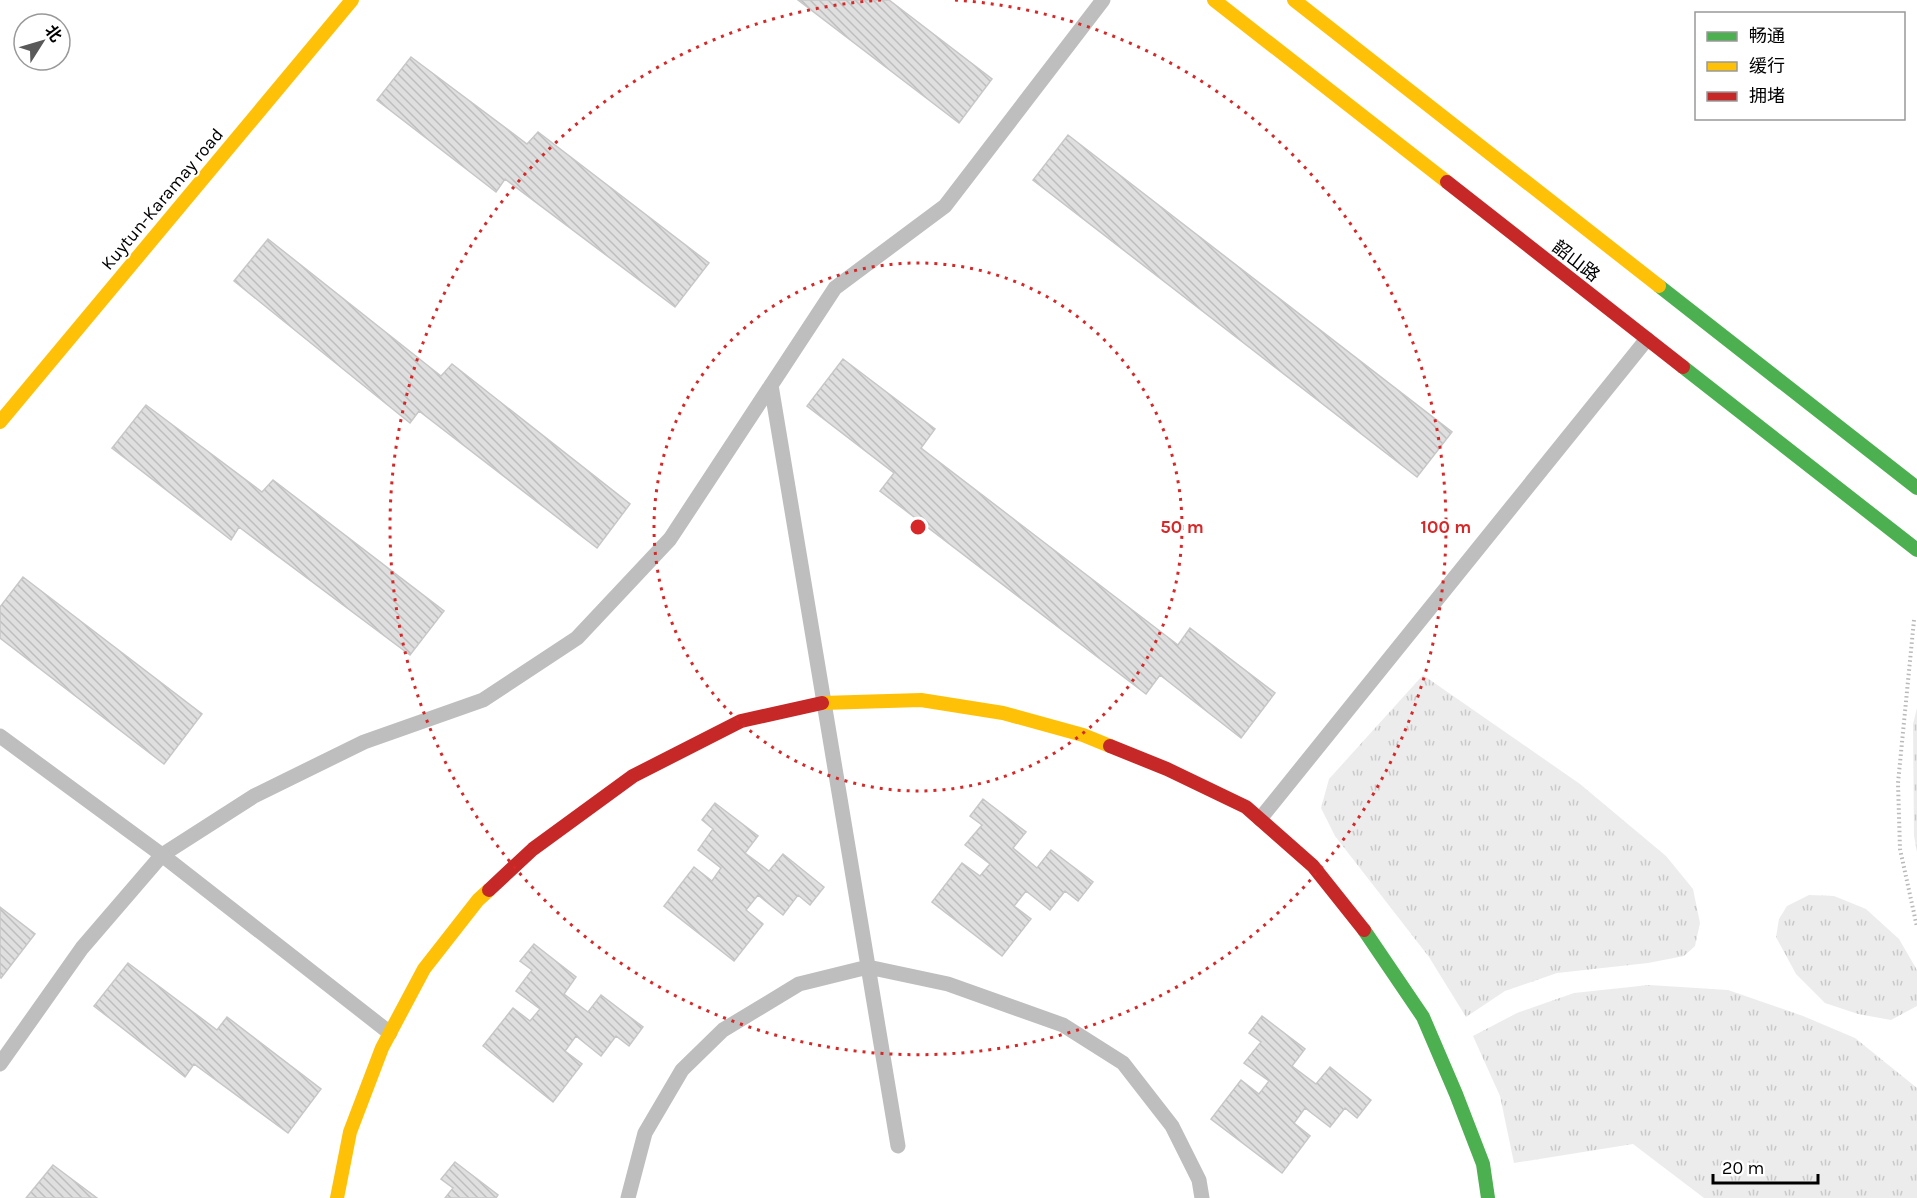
<svg xmlns="http://www.w3.org/2000/svg" width="1917" height="1198" viewBox="0 0 1917 1198" font-family="Karla,'Noto Sans SC',sans-serif">
  <style>
    .grass { fill: url(#grass-tufts) }
    .building { fill: url(#building-back-hatch); stroke: #c7c7c7; stroke-width: 1.5 }
    .lines { fill: none; stroke-linecap: round; stroke-linejoin: round }
    .path { stroke: #b9b9b9; stroke-width: 4; stroke-dasharray: 1.5 3; stroke-linecap: butt }
    .lane { stroke: #bebebe; stroke-width: 15 }
    .fast { stroke: #4caf50; stroke-width: 14 }
    .slow { stroke: #ffc107; stroke-width: 14 }
    .jam { stroke: #c62828; stroke-width: 14 }
    .ring { fill: none; stroke: #d62828; stroke-width: 3; stroke-dasharray: 3 6 }
    .labels { text-anchor: middle; dominant-baseline: central; stroke-width: 4.5; stroke-linejoin: round; paint-order: stroke }
    .street-label { font-size: 18px; fill: #000; stroke: #fff }
    .centre { fill: #d62828; stroke: #fff; stroke-width: 3 }
    .ring-label { font-size: 18px; text-anchor: middle; font-weight: bold; fill: #d62828; stroke: #fff; stroke-width: 4.5; stroke-linejoin: round; paint-order: stroke }
  </style>
  <defs>
    <pattern id="grass-tufts" width="24" height="20" patternUnits="userSpaceOnUse" patternTransform="scale(1.5)"><rect width="24" height="20" fill="#ececec"/><path d="M3 7l-1-3M5 7V3M7 7l1-3M15 17l-1-3M17 17v-4M19 17l1-3" fill="none" stroke="#c9c9c9"/></pattern>
    <pattern id="building-back-hatch" width="6" height="6" patternUnits="userSpaceOnUse" patternTransform="scale(1.5)"><rect width="6" height="6" fill="#dfdfdf"/><path d="M-1 5l2 2M0 0l6 6M5-1l2 2" fill="none" stroke="#bebebe"/></pattern>
  </defs>
  <rect width="100%" height="100%" fill="#fff"/>
  <path class="grass" d="M1423,675l157,109 86,72 27,33 7,34 -5,23 -11,10 -36,7 -91,10 -52,18 -39,26 -37,-60 -94,-121 -14,-28 8,-29z
    M1917,708v144l-3,-16 -1,-112z
    M1809,895l25,1 32,13 33,30 18,31v36l-26,14 -33,-6 -33,-11 -29,-29 -20,-37 3,-18 8,-13z
    M1649,985l79,5 75,26 52,22 62,50v110h-213l-71,-54 -119,19 -14,-67 -27,-60 44,-23 57,-20z"/>
  <path class="building" d="M798,0h91l103,79 -33,44z
    M411,57l116,87 11,-12 171,131 -34,44 -170,-128 -9,13 -119,-92z
    M1068,135l384,297 -35,45 -384,-297z
    M268,239l173,137 11,-12 178,140 -33,44 -178,-137 -9,12 -176,-142z
    M843,359l92,70 -14,19 257,197 12,-17 85,65 -34,45 -81,-63 -14,19 -266,-203 14,-18 -87,-67z
    M146,405l116,87 11,-12 171,131 -34,44 -171,-128 -8,13 -119,-92z
    M23,577l179,137 -38,50 -164,-126v-31z
    M983,799l43,33 -13,16 24,20 14,-18 42,32 -15,19 -13,-10 -15,19 -24,-19 -12,15 17,13 -29,37 -70,-54 30,-39 18,13 10,-12 -25,-19 17,-20 -12,-9z
    M715,803l43,33 -13,17 24,18 14,-17 41,33 -14,18 -12,-10 -15,20 -25,-20 -12,15 17,14 -29,37 -70,-55 30,-39 18,14 9,-13 -23,-18 15,-21 -11,-9z
    M0,907l35,27 -34,44 -1,-1z
    M534,944l42,33 -12,17 24,18 13,-17 42,32 -14,19 -13,-10 -15,20 -25,-20 -11,15 17,13 -29,38 -70,-56 30,-38 17,13 10,-12 -24,-18 16,-21 -12,-9z
    M128,963l89,67 10,-13 94,72 -33,44 -94,-69 -9,13 -91,-71z
    M1262,1016l43,33 -13,17 24,18 14,-17 41,33 -14,18 -12,-10 -15,19 -25,-19 -11,15 16,13 -28,37 -71,-54 30,-39 18,14 10,-13 -25,-18 17,-21 -12,-9z
    M455,1162l43,33 -2,3h-51l8,-10 -12,-9z
    M53,1165l44,33h-71z"/>
  <g class="lines">
    <path class="path" d="M1914,620l-16,163 2,66 17,78"/>
    <path class="lane" d="M771,385l127,761
      M0,736l162,119 228,178
      M1260,819l387,-480
      M0,1064l82,-116 80,-93 92,-59 110,-54 119,-42 94,-62 93,-99 165,-251 110,-82 158,-206
      M628,1198l17,-65 37,-63 41,-40 76,-46 69,-17 80,17 115,41 60,38 49,63 27,54 3,18"/>
    <path class="fast" d="M1659,286l258,202
      M1683,367l234,183
      M1364,930l59,87 33,77 27,70 5,34"/>
    <path class="slow" d="M1214,0l233,182
      M1294,0l365,286
      M0,422l352,-422
      M822,703l99,-3 82,13 80,22 27,11
      M337,1198l13,-66 32,-84 42,-79 54,-69 11,-10"/>
    <path class="jam" d="M1447,182l236,185
      M1110,746l57,23 79,38 67,59 51,64
      M489,890l44,-41 100,-73 108,-55 81,-18"/>
  </g>
  <g class="ring">
    <circle cx="918" cy="527" r="264"/>
    <path d="M955 0A528 528 0 1 1 881 0"/>
  </g>
  <g class="labels">
    <g class="street-label">
      <text transform="translate(162 199) rotate(-50)">Kuytun-Karamay road</text>
      <text transform="translate(1576 261) rotate(38)">韶山路</text>
    </g>
  </g>
  <circle cx="918" cy="527" r="9" class="centre"/>
  <g class="ring-label">
    <text x="1182" y="533">50 m</text>
    <text x="1446" y="533">100 m</text>
  </g>
  <rect x="1695" y="12" width="210" height="108" fill="#ffffff" stroke="#999999" stroke-width="1.5"/>
  <rect x="1707" y="32" width="30" height="9" fill="#4caf50" stroke="#999999" stroke-width="1.5"/>
  <text x="1749" y="42" font-size="18" fill="#000000">畅通</text>
  <rect x="1707" y="62" width="30" height="9" fill="#ffc107" stroke="#999999" stroke-width="1.5"/>
  <text x="1749" y="72" font-size="18" fill="#000000">缓行</text>
  <rect x="1707" y="92" width="30" height="9" fill="#c62828" stroke="#999999" stroke-width="1.5"/>
  <text x="1749" y="102" font-size="18" fill="#000000">拥堵</text>
  <g transform="translate(42 42) rotate(53)"><circle r="28" fill="#ffffff" stroke="#999999" stroke-width="1.5"/>
  <path d="M0-4.5L10 22L0 15L-10 22Z" fill="#595959"/>
  <text y="-9" font-size="16" font-weight="bold" text-anchor="middle" fill="#000000">北</text>
  </g>
  <path d="M1713 1174v9h105v-9" fill="none" stroke="#000000" stroke-width="3"/>
  <text x="1722" y="1174" font-size="18" fill="#000000" stroke="#ffffff" stroke-width="4.5" paint-order="stroke">20 m</text>
</svg>
